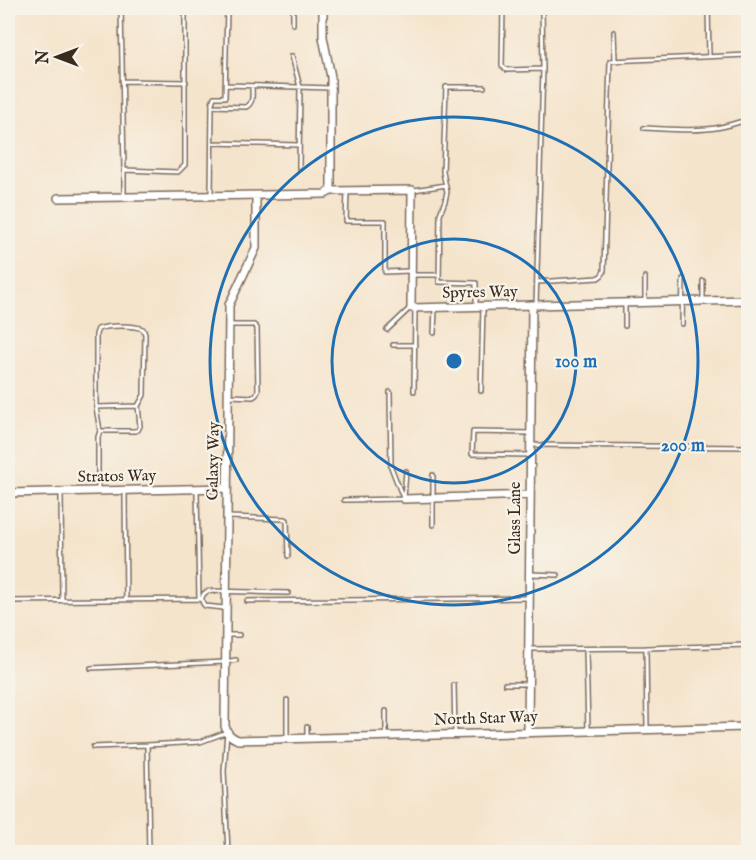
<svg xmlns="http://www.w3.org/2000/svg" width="756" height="860" viewBox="0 0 756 860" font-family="'IM FELL English',serif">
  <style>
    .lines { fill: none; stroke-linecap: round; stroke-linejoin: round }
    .lane-casing { stroke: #7c6b5b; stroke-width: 6 }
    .street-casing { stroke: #7c6b5b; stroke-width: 10 }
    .lane { stroke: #fff; stroke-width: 3 }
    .street { stroke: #fff; stroke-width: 7 }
    .ring { fill: none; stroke: #1f6fb2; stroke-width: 3 }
    .labels { text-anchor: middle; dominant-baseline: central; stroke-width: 4.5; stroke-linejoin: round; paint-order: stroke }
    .street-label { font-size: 16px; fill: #3b2a1e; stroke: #f7f3e8 }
    .centre { fill: #1f6fb2; stroke: #f7f3e8; stroke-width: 3 }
    .ring-label { font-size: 18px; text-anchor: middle; font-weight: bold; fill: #1f6fb2; stroke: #f7f3e8; stroke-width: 4.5; stroke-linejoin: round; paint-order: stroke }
  </style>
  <rect width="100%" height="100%" fill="#f7f3e8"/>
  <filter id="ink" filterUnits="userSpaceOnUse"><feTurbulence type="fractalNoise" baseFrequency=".0167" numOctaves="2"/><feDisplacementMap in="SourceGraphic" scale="12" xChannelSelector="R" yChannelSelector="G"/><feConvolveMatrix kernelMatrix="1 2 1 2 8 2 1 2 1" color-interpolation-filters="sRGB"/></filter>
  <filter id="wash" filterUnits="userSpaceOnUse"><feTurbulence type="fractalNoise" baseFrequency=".008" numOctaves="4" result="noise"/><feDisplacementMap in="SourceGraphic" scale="24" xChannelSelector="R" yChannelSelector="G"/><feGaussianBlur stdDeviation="1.35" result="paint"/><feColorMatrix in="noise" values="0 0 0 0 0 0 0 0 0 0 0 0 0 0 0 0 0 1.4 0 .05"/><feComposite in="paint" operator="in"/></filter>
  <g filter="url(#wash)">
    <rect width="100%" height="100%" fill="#f5e4cc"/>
  </g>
  <g filter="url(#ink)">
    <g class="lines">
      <defs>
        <path id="lane" d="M121,8l3,162
          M503,8l-1,58 5,4 36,-1 -7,236
          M542,8l1,61
          M708,8l1,48
          M293,24v-16
          M614,32l1,28
          M292,56l8,31 -1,80
          M122,81l64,1
          M225,85l106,3
          M212,106l34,1c8,-4 6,-13 6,-21
          M644,128c25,1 52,4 77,-1 9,-2 18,-5 27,-7
          M212,143l87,2
          M414,190l32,-5
          M347,191l-1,30h39v51l24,-1
          M211,195l1,-92 2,-6h11l2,-89
          M124,196v-26l54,2 7,-7v-157
          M413,275h26
          M703,281v18
          M537,282l61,-4 4,-3 2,-4 6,-210 138,-6
          M645,301v-24
          M625,303v23
          M476,304v-21l-37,-1 1,-68 5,-13 2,-9 -4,-20 3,-85h38
          M682,324l1,-45
          M387,330l22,-21
          M434,333l1,-25
          M393,345h22
          M414,391l1,-82
          M481,391l2,-85
          M390,392l1,75 12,31
          M230,396l23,1 3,-2 2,-4 -1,-63 -3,-3h-23
          M96,407l42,-1 6,-11 1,-61 -2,-5c-11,-4 -34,-4 -45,0l-2,5v73l4,24
          M531,445l217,2
          M529,455l-57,-1 1,-22 57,1
          M98,489v-52l2,-6h35l3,-1 2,-4 -2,-20
          M197,491l2,108
          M125,492l1,108
          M61,494l1,107
          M404,498l2,-27
          M344,500l58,-1
          M228,517l57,2 2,1 1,36
          M433,525v-50
          M743,568h5
          M530,574l28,1
          M8,601l194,-2
          M247,601l282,-3
          M224,608l-19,-2c-5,-5 -4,-13 4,-15l79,2
          M227,635h12
          M646,648l1,81
          M530,649l116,-1 102,-3
          M586,649l2,81
          M91,668l134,-6 11,-2
          M505,684h21
          M454,685l1,49
          M287,700v37
          M386,711v25
          M307,727v10
          M93,747l54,-2
          M149,852l-2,-107 53,-3 27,-10 -3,39 4,81"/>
        <path id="street" d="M323,8v29l8,40v114
          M256,196v52l-27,57v7l-4,414c2,8 6,11 13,14l510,-13
          M58,198l267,-4 6,-3 81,-1 -1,118 337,-8
          M8,493l219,-5
          M404,499l125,-4
          M528,732l4,-427"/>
      </defs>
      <use href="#lane" class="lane-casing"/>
      <use href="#street" class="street-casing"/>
      <use href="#lane" class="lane"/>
      <use href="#street" class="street"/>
    </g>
  </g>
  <g class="ring">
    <circle cx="454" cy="361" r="122"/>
    <circle cx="454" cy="361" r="244"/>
  </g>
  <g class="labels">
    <g class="street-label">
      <text transform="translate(480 293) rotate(-1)">Spyres Way</text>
      <text transform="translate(214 461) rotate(-89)">Galaxy Way</text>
      <text transform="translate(117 477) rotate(-1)">Stratos Way</text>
      <text transform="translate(516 518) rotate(-90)">Glass Lane</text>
      <text transform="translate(486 719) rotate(-2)">North Star Way</text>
    </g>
  </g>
  <circle cx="454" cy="361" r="9" class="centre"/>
  <g class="ring-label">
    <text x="576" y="367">100 m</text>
    <text x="683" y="451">200 m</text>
  </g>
  <rect width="756" height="860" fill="none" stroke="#f7f3e8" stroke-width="30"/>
  <g transform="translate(57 57) rotate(270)" stroke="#f7f3e8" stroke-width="4.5" paint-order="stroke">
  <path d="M0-4.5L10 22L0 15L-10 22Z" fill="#3b2a1e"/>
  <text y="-9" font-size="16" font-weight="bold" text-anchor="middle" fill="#3b2a1e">N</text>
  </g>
</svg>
